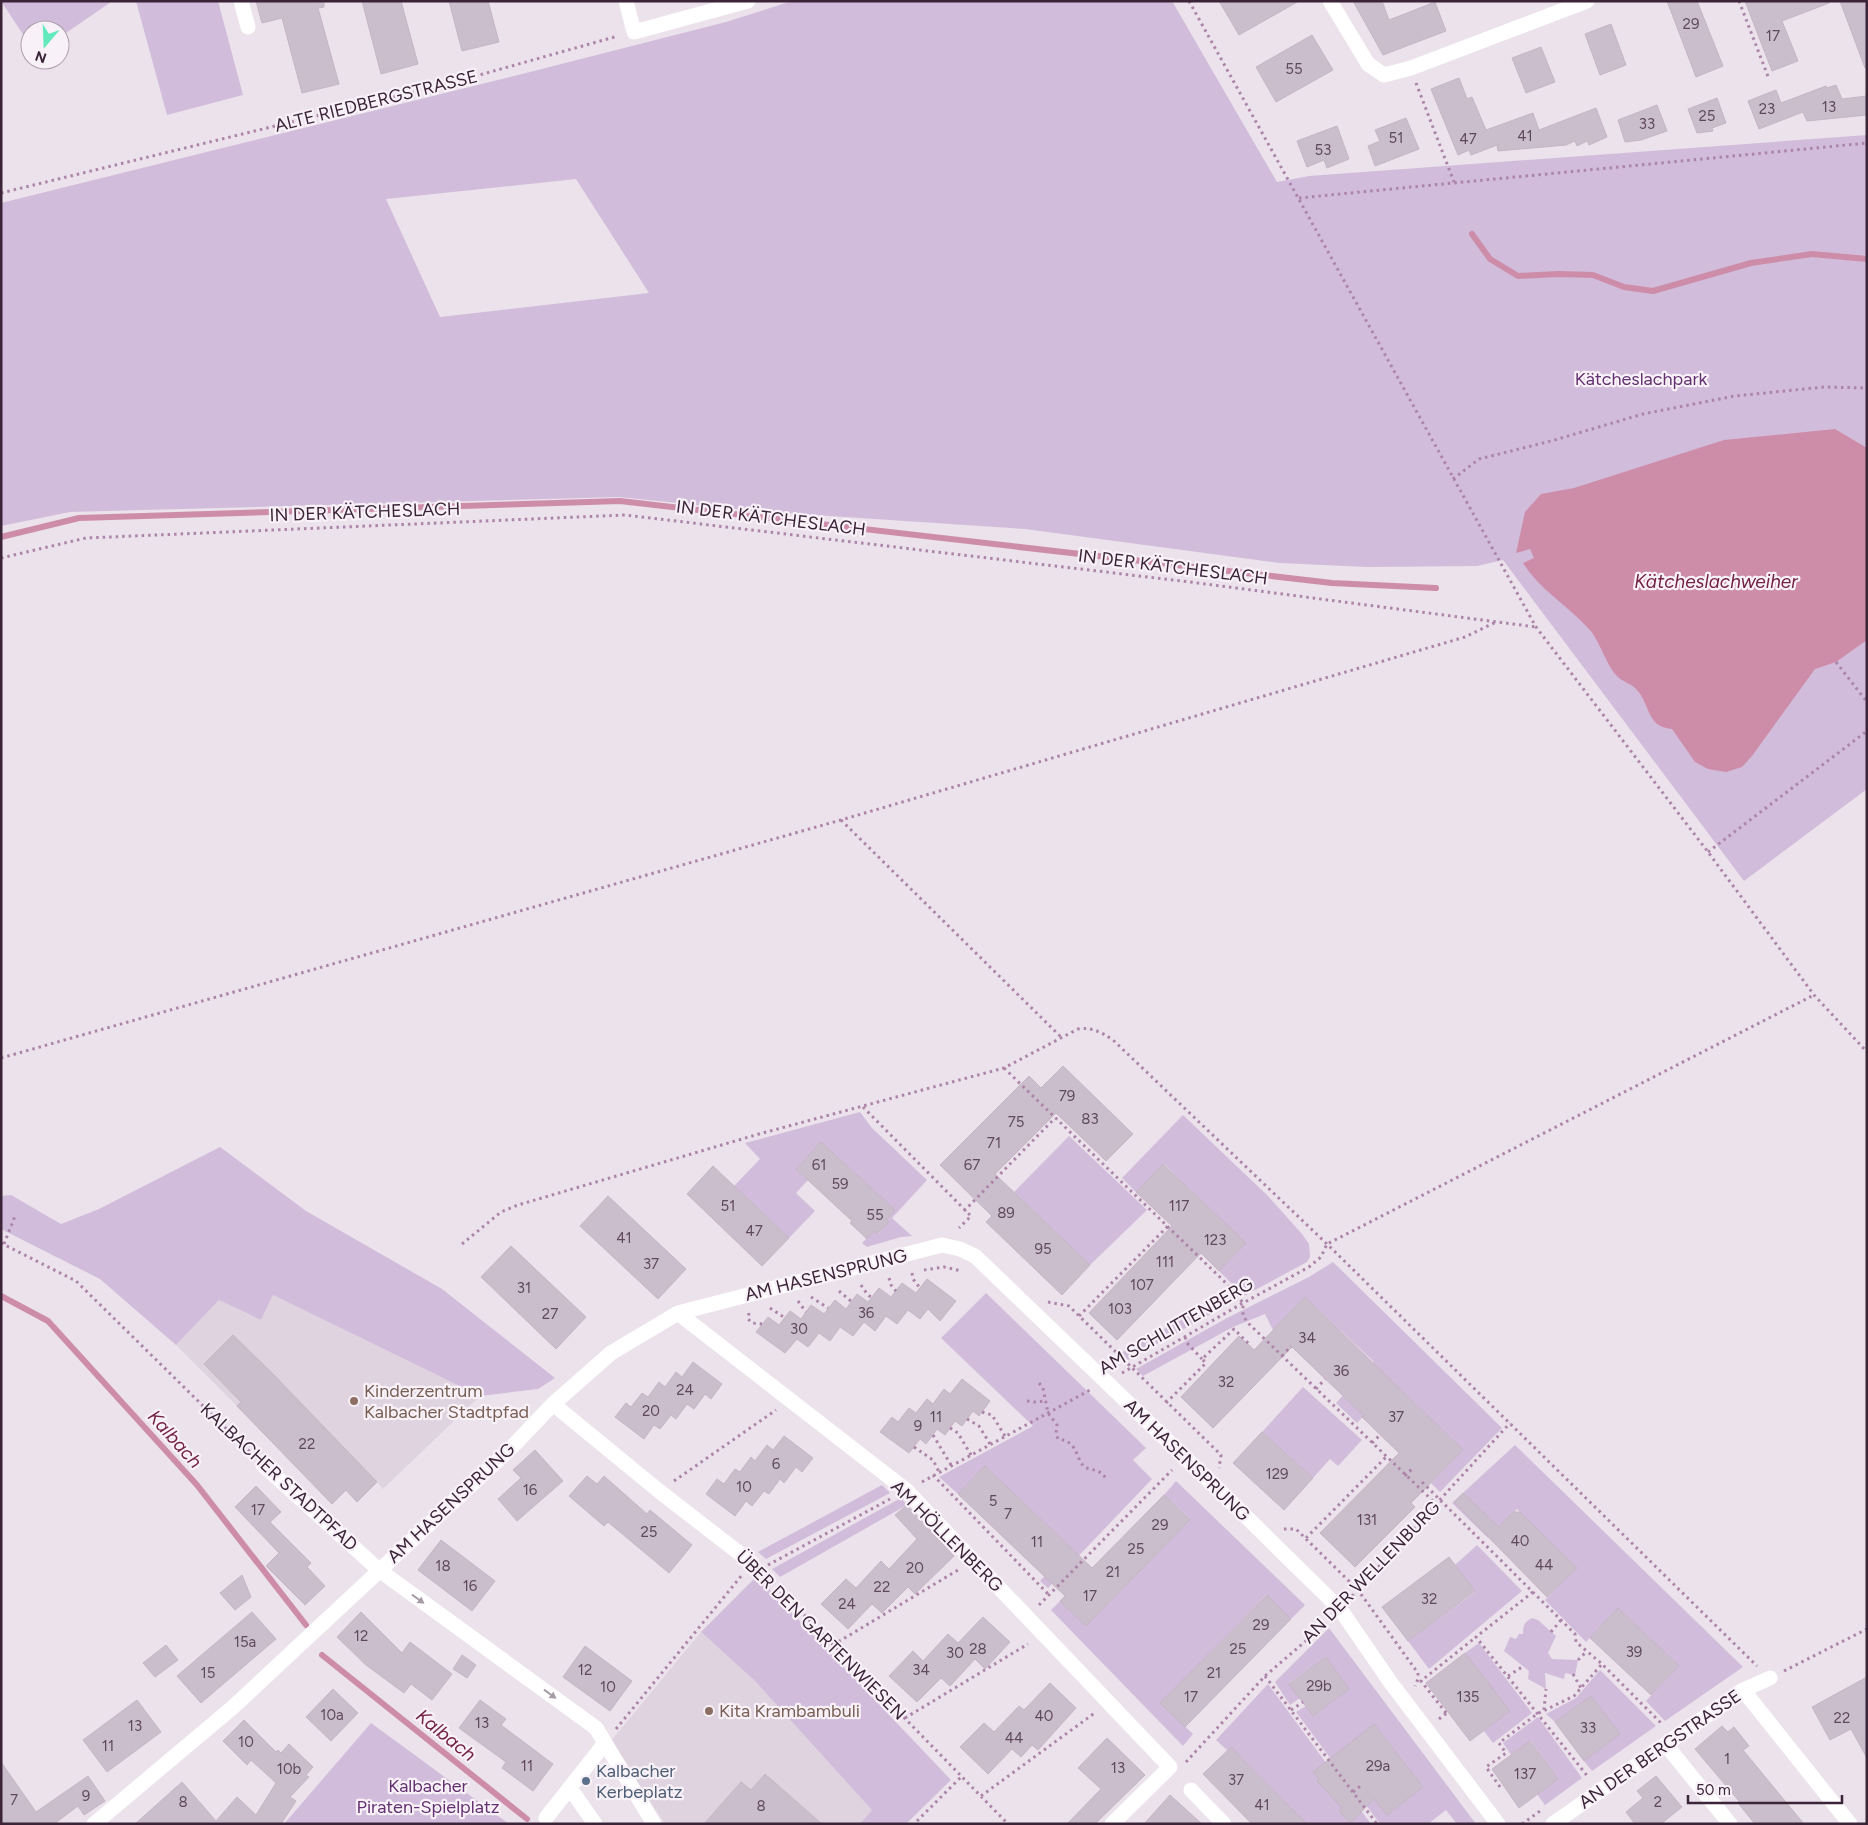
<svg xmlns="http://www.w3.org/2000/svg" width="1868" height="1825" viewBox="0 0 1868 1825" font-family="Figtree,sans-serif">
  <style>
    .built { fill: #dfd3df }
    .green { fill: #d2bcdb; fill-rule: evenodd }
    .water { fill: #cd8da9 }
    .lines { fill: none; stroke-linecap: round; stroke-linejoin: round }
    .stream { stroke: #cd8da9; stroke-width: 6 }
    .building { fill: #cbbecc; stroke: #c5b5c4 }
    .path { stroke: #ad84a9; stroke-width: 3; stroke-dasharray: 2.5 4; stroke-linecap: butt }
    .minor { stroke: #fff; stroke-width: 15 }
    .oneway { fill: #a79ca5 }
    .education-dot { fill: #8d6e63; stroke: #f8f2f8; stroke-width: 2 }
    .service-dot { fill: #5c6f8a; stroke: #f8f2f8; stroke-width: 2 }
    .labels { text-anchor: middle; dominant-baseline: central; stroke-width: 4.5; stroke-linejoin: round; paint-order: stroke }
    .number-label { font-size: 15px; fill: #5f4a5d }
    .street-label { font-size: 18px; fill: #3b2338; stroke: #f8f2f8 }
    .park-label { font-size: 18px; fill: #633070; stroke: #f8f2f8 }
    .education-label { font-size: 18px; fill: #785e54; stroke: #f8f2f8; text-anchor: start }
    .service-label { font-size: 18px; fill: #4e5e75; stroke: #f8f2f8; text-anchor: start }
    .water-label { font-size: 19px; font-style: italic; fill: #742143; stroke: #f8f2f8 }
  </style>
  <rect width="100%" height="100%" fill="#ebe2eb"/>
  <path class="built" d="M273,1295l207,101 -97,93 -6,-7 -20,20 -11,-11 -14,13 -95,-98 -61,-61 43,-45 42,20z
    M701,1632l54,49 118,129 -13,14h-38l-57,-50 -14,16 -10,-8 -35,40 1,2h-42l-54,-83z"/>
  <path class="green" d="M1,1h109l1,1 -51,35v-7h-30v15z
    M136,1h82l25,94 -76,20z
    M792,1h380l105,181 32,-6 558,-41v654l-123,92 -241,-321 -26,6 -110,1 -87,-4 -255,-34 -271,-18 -135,-14 -549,15 -69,14v-323l525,-130 200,-51zM576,179l73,114 -209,24 -54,-118z
    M860,1112l12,16 55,52 -35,38 20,18 -11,1 -34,10 -5,-4 12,-12 4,3 11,-12 -3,-2 9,-10 -74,-68 -25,27 12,11 -12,13 19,18 -26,27 -55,-52 26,-27 -15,-16z
    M1183,1115l85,81 34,38 7,10 1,13 -3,5 -63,34 -25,-25 27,-28 -12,-11 -70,-68 -28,28 -14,-14z
    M1069,1136l78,74 -57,55 -76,-73z
    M220,1147l86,64 136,78 113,89 -17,11 -58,7 -207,-101 -12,25 -42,-20 -43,45 -76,-66 -99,-50v-33l10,-1 50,29 38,-15z
    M1333,1262l169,166 -62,64 -9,-9 32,-33 -68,-66 -38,39 -21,-20 38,-41 -69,-65 -32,33 -8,-16 -32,13 -90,49 -7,-7 91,-51 82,-41z
    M1230,1292l8,7 -110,61 -7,-7z
    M986,1293l160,155 -13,12 19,19 -104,109 -8,-7 31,-33 -86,-82 -27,28 -19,-17 94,-51 -92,-88z
    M1303,1387l59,53 -24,26 -8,-7 -17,19 -51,-46z
    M1515,1445l228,222 -78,54 -19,-20 33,-35 -61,-58 -32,34 -41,-42 31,-32 -59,-59 -29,29 -36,-35z
    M1176,1481l129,124 -14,14 -25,-24 -105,108 32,31 -10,12 -132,-136 9,-9 26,25 92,-94 12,-13 -26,-24z
    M882,1485l8,8 -124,66 -8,-7z
    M901,1498l6,7 -127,72 -8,-8z
    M1477,1545l45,46 -93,78 -21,-28 67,-49 -20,-27z
    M757,1576l194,204 -45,44h-46l12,-14 -117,-129 -54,-49z
    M1532,1618l6,2 18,16 -8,17 4,6 26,1 -3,15 -10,-2 -1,6 -19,-6 1,16 -18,-10 1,-8 -25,-20 6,-14 6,2 3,-5h4c0,-8 1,-12 9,-16z
    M1329,1628l147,196h-19l-11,-14 -18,14h-48l-22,-30 65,-7 -49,-63 -35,28 12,34 -55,-74 10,-6 7,10 36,-27 -23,-32 -37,26 11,15 -10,7 -15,-23z
    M1479,1643l53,70 -39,30 -9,-12 25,-20 -44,-58z
    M1600,1670l56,56 -64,45 -8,-10 35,-27 -28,-38 -36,26 -9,-8 30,-16z
    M1268,1684l103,140h-64l-76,-77 -4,3 -11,-10z
    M1538,1717l44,61 -37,27 -8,-11 21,-15 -27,-38 -20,14 -8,-12z
    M371,1723l138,101h-225z"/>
  <path class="water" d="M1835,429l32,19v192l-31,22 -21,7 -63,87 -10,11 -16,5 -18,-3 -13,-7 -23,-33c-27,-2 -21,-27 -38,-42 -5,-4 -12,-6 -16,-10 -12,-11 -18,-37 -30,-49 -20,-22 -49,-39 -65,-65l11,-5 -4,-9 -14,4 9,-41 16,-18 33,-6 150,-48z"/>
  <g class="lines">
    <path class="stream" d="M1472,234l18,25 28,17 40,-2 35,1 31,12 29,4 98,-28 61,-9 55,5
      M1,537l78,-19 541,-17 712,82 104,5
      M1,1296l47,25 149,164 109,140
      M322,1655l205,164"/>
  </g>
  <path class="building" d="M256,1h68v6l-6,1 21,76 -37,9 -20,-75 -20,5z
    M362,1h39l17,63 -37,10z
    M449,1h39l11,41 -37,9z
    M1219,1h80l-60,34z
    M1353,1h29l7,19 46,-18 11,29 -63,24z
    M1667,1h30l26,65 -27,11z
    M1745,1h84v2l-47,18 16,40 -26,10z
    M1840,1h27v66l-2,1z
    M1611,24l15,41 -26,10 -15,-41z
    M1312,35l21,35 -57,32 -20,-35z
    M1541,47l14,35 -29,11 -14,-35z
    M1459,78l8,21 5,-2 14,33 47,-17 6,17 57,-22 11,29 -18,8 -2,-4 -10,5 -2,-5 -9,4 -68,6 -1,-5 3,-2 -29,11 -2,-5 -11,5 -27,-66z
    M1836,85l6,14 25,-3v19l-60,6 -4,-9 -44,17 -11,-28 28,-11 5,13 45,-17 1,2z
    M1717,98l9,25 -14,5 1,3 -16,2 -9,-24z
    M1657,105l10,26 -26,9 -16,2 -7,-22z
    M1406,118l13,31 -44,17 -7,-20 12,-5 -5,-11z
    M1337,126l12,33 -22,9 -3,-8 -17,7 -10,-26z
    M1063,1066l70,68 -27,27 -50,-48 -61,61 95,91 -28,30 -76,-73 6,-6 -52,-51 89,-89 12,12z
    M821,1142l74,68 -9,10 3,2 -12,12 -3,-3 -7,8 -17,-16 2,-2 -56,-52z
    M1163,1164l83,79 -27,28 -18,-18 -84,87 -28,-27 83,-87 -36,-34z
    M713,1166l76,72 -27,28 -75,-72z
    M608,1196l78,73 -28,30 -78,-73z
    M511,1246l75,71 -30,32 -75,-72z
    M927,1279l29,22 -16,20 -12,-12 -8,10 -12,-9 -11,14 -11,-8 -11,15 -11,-9 -11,14 -13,-9 -10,14 -11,-8 -11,14 -11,-8 -12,14 -29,-21 12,-15 11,8 11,-14 11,8 10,-14 13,9 11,-14 11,9 11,-15 11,8 11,-14 12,9 11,-14 14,10z
    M1305,1297l158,153 -52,53 4,4 -60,60 -35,-34 79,-80 -37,-36 2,-1 -72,-69 -79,81 -32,-31 58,-61 15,14z
    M233,1335l39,38 105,109 -20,20 -11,-12 -14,14 -95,-98 4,-4 -37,-38z
    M693,1362l29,22 -11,15 -6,-5 -11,15 -7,-5 -11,15 -5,-4 -11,14 -6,-4 -10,14 -29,-22 11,-14 5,4 11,-14 6,4 11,-15 6,5 11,-15 6,5z
    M962,1379l28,22 -11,15 -6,-5 -11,15 -7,-5 -10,14 -8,-6 -11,15 -6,-5 -11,14 -29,-21 12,-15 6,5 11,-14 7,5 11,-14 6,5 11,-15 6,5z
    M1262,1432l51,46 -29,32 -51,-47z
    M784,1436l29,22 -11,14 -6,-5 -12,16 -4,-4 -11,15 -5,-3 -12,15 -6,-5 -11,15 -29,-22 11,-15 7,5 11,-15 5,3 11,-15 4,4 12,-16 6,5z
    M535,1450l28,31 -46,40 -19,-22 23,-21 -8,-8z
    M985,1466l107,102 72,-73 26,25 -104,106 -26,-25 5,-5 -107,-102z
    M587,1476l10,8 7,-8 43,38 3,-4 42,35 -23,28 -61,-51 -4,4 -35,-30z
    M256,1486l25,26 -11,10 41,41 -4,4 18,19 -20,19 -39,-39 13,-13 -44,-46z
    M1463,1493l36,34 14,-15h7l57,56 -30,29 -93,-95z
    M907,1505l47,51 -39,38 -7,-7 -26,26 -10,-9 -24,25 -27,-25 25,-25 10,9 25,-27 8,8 28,-30 -22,-24z
    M441,1540l54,41 -23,30 -54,-41z
    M1449,1557l26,34 -67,50 -26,-34z
    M242,1575l9,22 -16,13 -15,-17z
    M1267,1595l24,24 -106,108 -25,-24z
    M1618,1608l61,58 -28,29 -61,-57z
    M252,1612l24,27 -75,64 -24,-27z
    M361,1612l41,41 8,-11 42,32 -20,26 -21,-16 -7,9 -38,-28 -29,-28z
    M983,1617l27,25 -25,27 -10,-10 -25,27 -9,-8 -24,24 -28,-26 24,-25 10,10 25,-27 10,9z
    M166,1645l12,15 -23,17 -12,-14z
    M585,1646l47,35 -22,30 -47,-34z
    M1465,1653l45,58 -40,30 -44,-58z
    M462,1655l14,10 -9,13 -14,-9z
    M1326,1657l23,32 -36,27 -24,-32z
    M1867,1677v81l-16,-29 -21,11 -18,-33z
    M1050,1683l26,25 -38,42 -6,-5 -11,12 -9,-8 -24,25 -28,-27 24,-24 10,9 25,-26 5,4z
    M333,1689l25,24 -27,28 -25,-24z
    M1591,1696l29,38 -36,27 -29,-39z
    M137,1700l24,32 -54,40 -24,-32z
    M480,1700l26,19 -5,6 52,39 -20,27 -31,-23 4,-6 -47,-34z
    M244,1720l32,32 2,-2 3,3 8,-9 24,23 -7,8 3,2 -19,20 6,4 -15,23h-146l47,-42 34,39 21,-24 19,18 20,-32 -25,-23 -4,5 -24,-24z
    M1374,1724l49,63 -36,28 -13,-16 -24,24 -11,-12 3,-3 -25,-27 2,-2 -6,-7z
    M1722,1726l6,6 6,-5 15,19 -6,4 61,74h-49l-17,-21 1,-2 -44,-52z
    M1107,1738l38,37 -50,49h-28l34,-35 -23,-21z
    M1530,1741l28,38 -39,29 -27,-39z
    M1231,1747l59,60 17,17h-55l-49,-50z
    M1,1762l35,50 52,-36 17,25 -21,14 -6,-9 -24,18h-53z
    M765,1774l57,50h-118l37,-42 10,8z
    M1656,1776l26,31 -21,17h-26l-9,-12 17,-14 -6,-7z
    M1170,1795l32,29h-58z"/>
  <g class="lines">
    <path class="path" d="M1189,1l347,626 172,225 106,143 53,57
      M1739,1l30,78
      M1416,83l38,99
      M1,193l450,-110 167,-47
      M1299,198l568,-55
      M1453,479l26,-20 72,-18 92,-27 92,-18 89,-9 43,1
      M1,558l85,-20 539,-23 565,67 346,45
      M1836,662l31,40
      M841,820l220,217
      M1708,852l159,-121
      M1,1058l840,-238 624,-183 31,-15
      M1004,1068l224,217 15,18v12l4,7 189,182
      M863,1107l108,109 -12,12
      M964,1211l91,-93
      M1,1243l75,38 175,172
      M4,1244l11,-28
      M462,1244l39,-32 17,-7 241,-71 245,-66 74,-39c14,-2 23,3 35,11l214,204 430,422
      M924,1270l20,-3 18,4
      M912,1273l1,6 7,9
      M889,1278l2,7 5,6
      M861,1285l6,9 5,4
      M839,1291l13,11
      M811,1297l17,11
      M798,1301l8,11
      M1048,1302l21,4 152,149 -2,13
      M770,1308l15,10
      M749,1313l-1,6 4,4 10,1
      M1079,1316l89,-90
      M1185,1337l2,6 15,16
      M1282,1356l9,-10
      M1122,1373l121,-70 66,-36 12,-10 6,-13 487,-249
      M1039,1383l4,5 5,25 9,12 -1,8 2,6c20,3 16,15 26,28 9,4 17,2 22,12
      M1316,1389l9,-10
      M1027,1401l7,1 11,-1
      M1166,1403l40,-40 -4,-4 32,-30 17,17
      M982,1412l10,3 13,21
      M967,1419l12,7 11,18
      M950,1428l8,5 13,22
      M933,1435l18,30
      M1372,1443l9,-9
      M914,1447l19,13 6,12
      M933,1475l116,120
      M1405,1476l9,-9
      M674,1481l102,-71
      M922,1482l168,-92
      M1422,1482l153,152 1,8 26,22 61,61
      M1284,1529h12l62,61 60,83v6l-3,7
      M1306,1538l80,-81
      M768,1565l122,-66
      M763,1573l245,251
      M1533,1592l-57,45 113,141
      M1352,1596l158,-173
      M1039,1605l133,-135
      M1551,1632l10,-12
      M833,1645l125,-75
      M1578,1660l9,-9
      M1784,1671l83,-42
      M1573,1674l8,14
      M1265,1676l112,148
      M1508,1676l14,-9
      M1291,1710l12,-8
      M1544,1710l2,-21
      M1446,1713l-25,-32 55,-44
      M905,1718l123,-74
      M1439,1719l9,-7
      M616,1729l126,-154
      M1186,1762l79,-86 64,-55
      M1500,1787l-14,-20 20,-14 -7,-10 38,-29 37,-18 28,-32
      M1353,1792l10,-8
      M981,1796l115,-84
      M917,1821l45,-45
      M1522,1824l18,-13"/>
    <path class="minor" d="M241,1l7,26
      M626,1l8,31 114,-31
      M1330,1l38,63 16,11 27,-7 176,-67
      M678,1313l228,177 264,277 -58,57
      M553,1404l106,87 93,72
      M263,1465l116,105 217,158 58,96
      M1743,1690l107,134
      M1666,1745l64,79
      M570,1788l25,36
      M1191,1790l33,34
      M546,1818l59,-75
      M94,1824l138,-116 279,-260 42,-44 58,-51 67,-40 264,-68 18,4 15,7 245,235 120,118 51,74 107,141
      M1553,1824l190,-134 27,-12"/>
  </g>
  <defs><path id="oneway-solid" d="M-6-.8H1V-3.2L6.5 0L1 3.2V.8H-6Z" transform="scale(1.25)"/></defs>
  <g class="oneway">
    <use href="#oneway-solid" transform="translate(418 1599) rotate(36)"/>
    <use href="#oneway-solid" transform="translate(550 1694) rotate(36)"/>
  </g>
  <g class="education-dot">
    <circle cx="354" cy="1401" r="5"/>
    <circle cx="709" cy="1711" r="5"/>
  </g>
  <circle class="service-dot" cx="586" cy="1781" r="5"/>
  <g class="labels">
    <g class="number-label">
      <text x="1691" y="24">29</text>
      <text x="1773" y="36">17</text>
      <text x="1294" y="69">55</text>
      <text x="1829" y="107">13</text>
      <text x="1767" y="109">23</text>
      <text x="1707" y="116">25</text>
      <text x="1647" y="124">33</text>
      <text x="1525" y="136">41</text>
      <text x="1396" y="138">51</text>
      <text x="1468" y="139">47</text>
      <text x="1323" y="150">53</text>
      <text x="1067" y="1096">79</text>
      <text x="1090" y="1119">83</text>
      <text x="1016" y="1122">75</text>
      <text x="994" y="1143">71</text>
      <text x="819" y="1165">61</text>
      <text x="972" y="1165">67</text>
      <text x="840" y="1184">59</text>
      <text x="728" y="1206">51</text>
      <text x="1179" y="1206">117</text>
      <text x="1006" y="1213">89</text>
      <text x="875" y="1215">55</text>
      <text x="754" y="1231">47</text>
      <text x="624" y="1238">41</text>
      <text x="1215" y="1240">123</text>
      <text x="1043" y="1249">95</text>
      <text x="1165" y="1262">111</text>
      <text x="651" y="1264">37</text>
      <text x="1142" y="1285">107</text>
      <text x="524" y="1288">31</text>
      <text x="1120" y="1309">103</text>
      <text x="866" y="1313">36</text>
      <text x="550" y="1314">27</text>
      <text x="799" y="1329">30</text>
      <text x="1307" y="1338">34</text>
      <text x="1341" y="1371">36</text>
      <text x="1226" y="1382">32</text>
      <text x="685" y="1390">24</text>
      <text x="651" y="1411">20</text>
      <text x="936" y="1417">11</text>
      <text x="1396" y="1417">37</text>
      <text x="918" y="1426">9</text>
      <text x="307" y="1444">22</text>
      <text x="776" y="1464">6</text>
      <text x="1277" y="1474">129</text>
      <text x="744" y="1487">10</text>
      <text x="530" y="1490">16</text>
      <text x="993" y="1501">5</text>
      <text x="258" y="1510">17</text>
      <text x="1008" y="1514">7</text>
      <text x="1367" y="1520">131</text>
      <text x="1160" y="1525">29</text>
      <text x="649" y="1532">25</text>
      <text x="1520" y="1541">40</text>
      <text x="1037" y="1542">11</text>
      <text x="1136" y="1549">25</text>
      <text x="1544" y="1565">44</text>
      <text x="443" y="1566">18</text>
      <text x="915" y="1568">20</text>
      <text x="1113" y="1572">21</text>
      <text x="470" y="1586">16</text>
      <text x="882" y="1587">22</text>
      <text x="1090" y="1596">17</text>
      <text x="1429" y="1599">32</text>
      <text x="847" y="1604">24</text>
      <text x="1261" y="1625">29</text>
      <text x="361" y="1636">12</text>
      <text x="245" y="1642">15a</text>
      <text x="978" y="1649">28</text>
      <text x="1238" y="1649">25</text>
      <text x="1634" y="1652">39</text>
      <text x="955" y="1653">30</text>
      <text x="585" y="1670">12</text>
      <text x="921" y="1670">34</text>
      <text x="208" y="1673">15</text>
      <text x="1214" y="1673">21</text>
      <text x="1319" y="1686">29b</text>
      <text x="608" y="1687">10</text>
      <text x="1191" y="1697">17</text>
      <text x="1468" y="1697">135</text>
      <text x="332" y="1715">10a</text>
      <text x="1044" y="1716">40</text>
      <text x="1842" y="1718">22</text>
      <text x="482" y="1723">13</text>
      <text x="135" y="1726">13</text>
      <text x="1588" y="1728">33</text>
      <text x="1014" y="1738">44</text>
      <text x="246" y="1742">10</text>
      <text x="108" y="1746">11</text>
      <text x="1727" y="1759">1</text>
      <text x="527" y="1766">11</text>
      <text x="1378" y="1766">29a</text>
      <text x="1118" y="1768">13</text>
      <text x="289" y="1769">10b</text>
      <text x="1525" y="1774">137</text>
      <text x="1236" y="1780">37</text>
      <text x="86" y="1796">9</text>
      <text x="14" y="1800">7</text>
      <text x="183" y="1802">8</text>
      <text x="1658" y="1802">2</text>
      <text x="1262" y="1805">41</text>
      <text x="761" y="1806">8</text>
    </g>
    <g class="street-label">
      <text transform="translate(376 101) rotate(-14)">ALTE RIEDBERGSTRASSE</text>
      <text transform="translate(365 512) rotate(-2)">IN DER KÄTCHESLACH</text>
      <text transform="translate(771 518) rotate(7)">IN DER KÄTCHESLACH</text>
      <text transform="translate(1173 567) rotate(7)">IN DER KÄTCHESLACH</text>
      <text transform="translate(826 1275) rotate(-14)">AM HASENSPRUNG</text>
      <text transform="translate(1176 1326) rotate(-30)">AM SCHLITTENBERG</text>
      <text transform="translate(1187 1460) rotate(44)">AM HASENSPRUNG</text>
      <text transform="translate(279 1477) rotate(43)">KALBACHER STADTPFAD</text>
      <text transform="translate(451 1503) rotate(-43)">AM HASENSPRUNG</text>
      <text transform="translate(947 1536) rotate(45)">AM HÖLLENBERG</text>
      <text transform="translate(1371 1572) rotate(-46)">AN DER WELLENBURG</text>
      <text transform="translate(821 1635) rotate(45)">ÜBER DEN GARTENWIESEN</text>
      <text transform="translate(1660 1749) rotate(-35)">AN DER BERGSTRASSE</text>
    </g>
    <g class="park-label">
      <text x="1641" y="379">Kätcheslachpark</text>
      <text x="428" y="1786">Kalbacher<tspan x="428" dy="21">Piraten-Spielplatz</tspan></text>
    </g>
    <g class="education-label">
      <text x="364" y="1391">Kinderzentrum<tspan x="364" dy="21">Kalbacher Stadtpfad</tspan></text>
      <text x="719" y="1711">Kita Krambambuli</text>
    </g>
    <g class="service-label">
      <text x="596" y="1771">Kalbacher<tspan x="596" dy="21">Kerbeplatz</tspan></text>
    </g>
    <g class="water-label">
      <text x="1716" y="581">Kätcheslachweiher</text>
      <text transform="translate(175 1439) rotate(48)">Kalbach</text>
      <text transform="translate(446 1735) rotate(39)">Kalbach</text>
    </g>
  </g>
  <rect width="1868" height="1825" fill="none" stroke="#3b2338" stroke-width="5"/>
  <g transform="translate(45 45) rotate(199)"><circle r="24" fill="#f8f2f8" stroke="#ac9fab"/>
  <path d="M0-4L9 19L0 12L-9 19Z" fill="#62e9bc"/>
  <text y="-8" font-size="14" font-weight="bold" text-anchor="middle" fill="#3b2338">N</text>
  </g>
  <path d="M1688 1795v8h154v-8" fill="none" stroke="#3b2338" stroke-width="2.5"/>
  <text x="1696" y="1795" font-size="15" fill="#3b2338" stroke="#f8f2f8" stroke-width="4" paint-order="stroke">50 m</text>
</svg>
